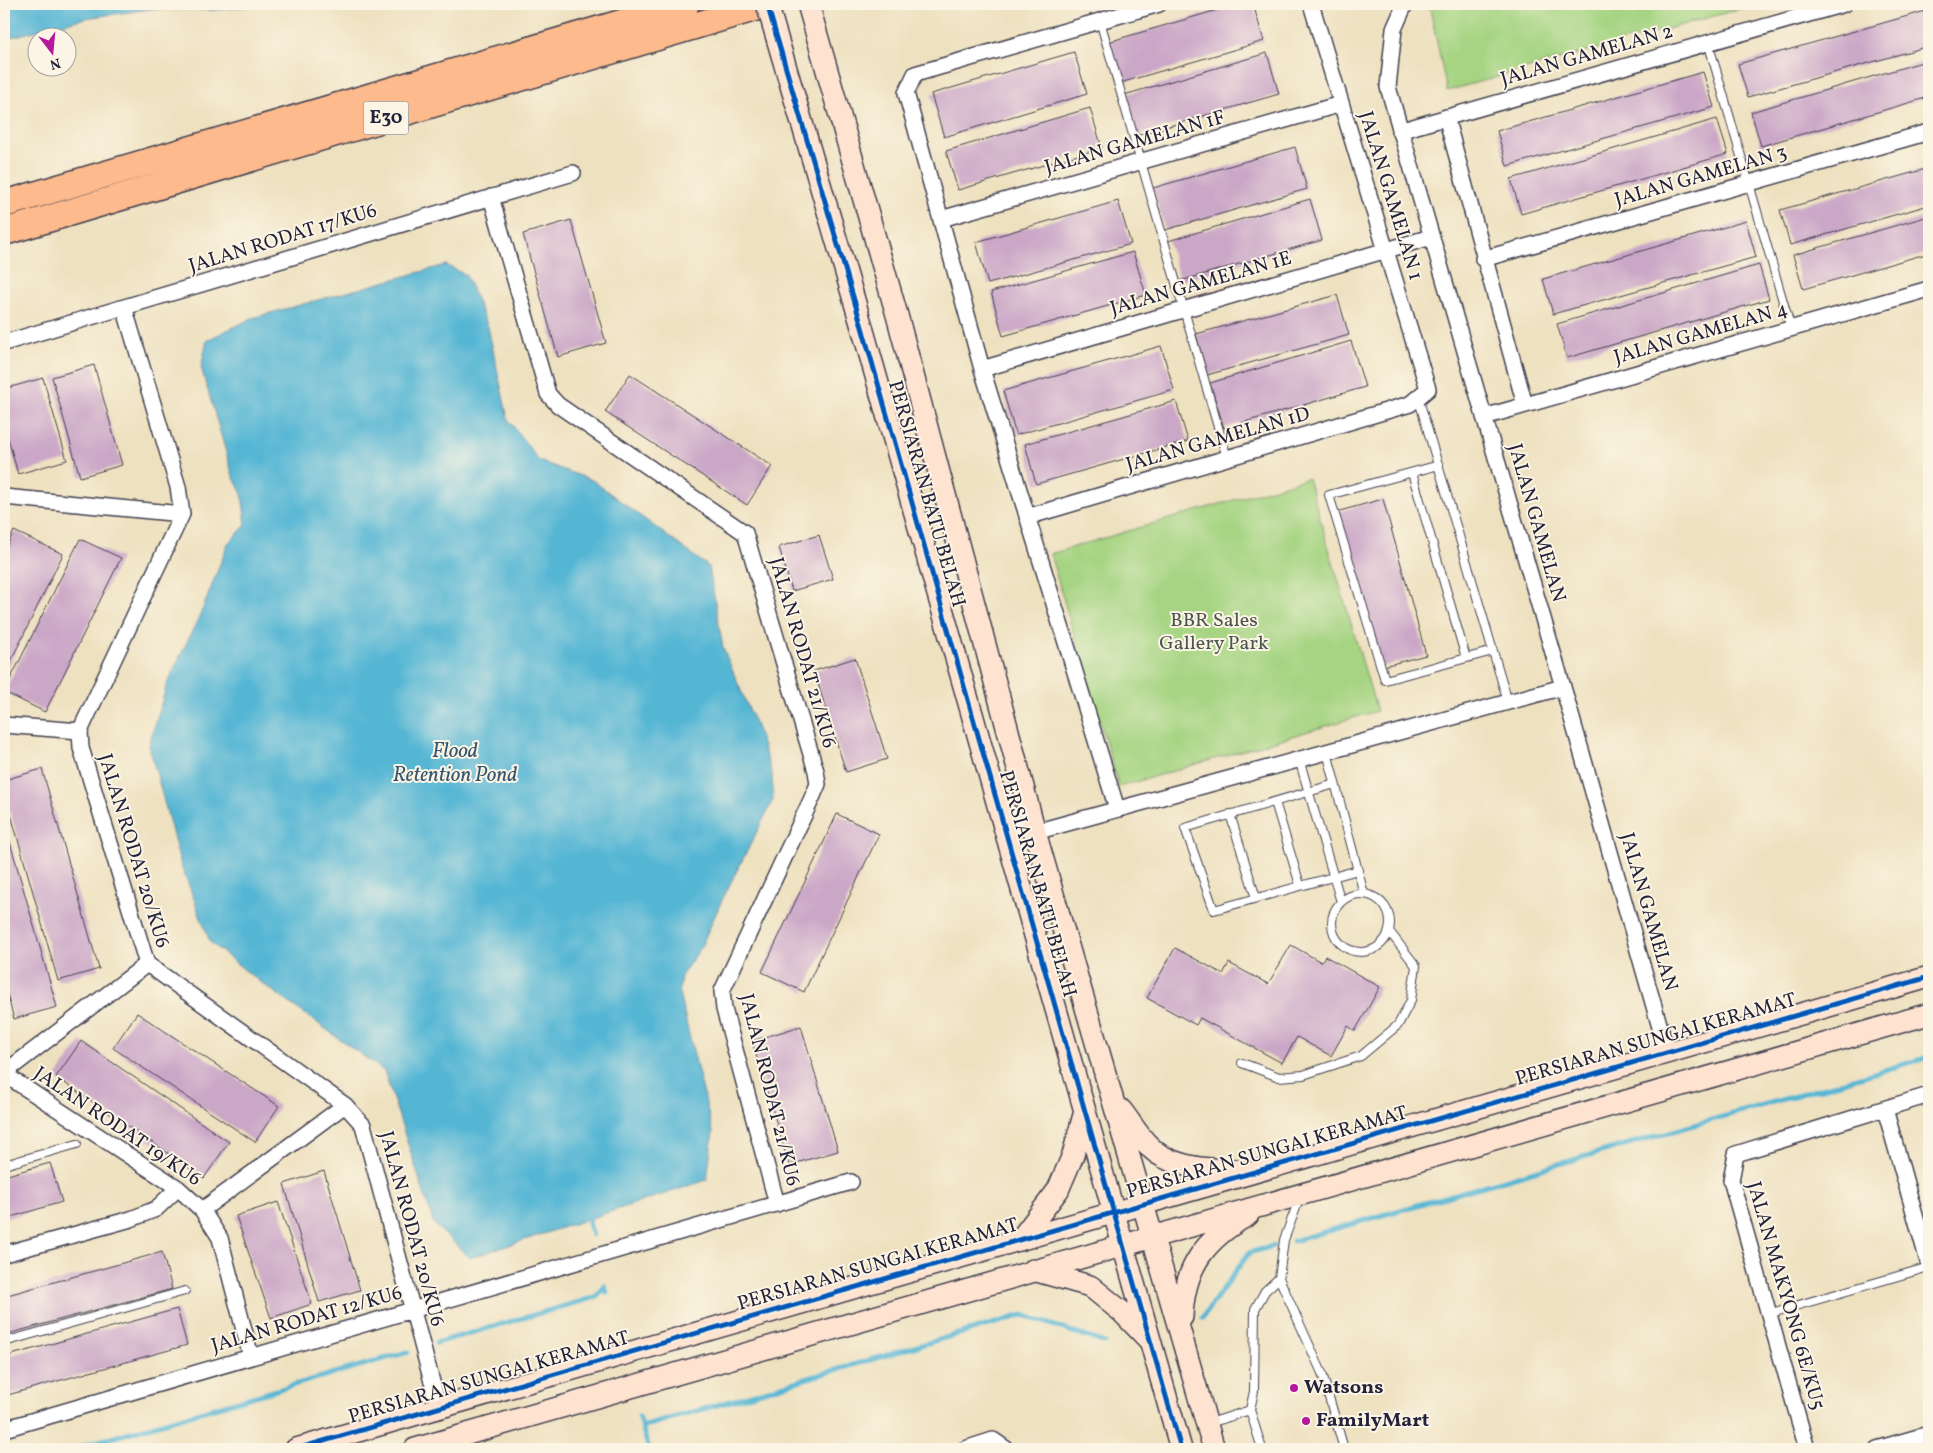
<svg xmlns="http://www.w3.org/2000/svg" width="1933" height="1453" viewBox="0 0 1933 1453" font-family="Vollkorn,serif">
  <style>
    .green { fill: #a6d482; stroke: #647b5e }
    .water { fill: #55b6d4; stroke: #3c6c88 }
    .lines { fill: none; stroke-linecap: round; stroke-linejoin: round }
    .stream { stroke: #55b6d4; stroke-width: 5 }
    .building { fill: #cba7c7 }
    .lane-casing { stroke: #413f4f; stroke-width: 10 }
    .street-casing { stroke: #413f4f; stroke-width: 18 }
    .secondary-casing { stroke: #413f4f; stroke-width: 24 }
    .highway-casing { stroke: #413f4f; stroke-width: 29 }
    .lane { stroke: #fff; stroke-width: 8 }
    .street { stroke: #fff; stroke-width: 15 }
    .secondary { stroke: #fee3d1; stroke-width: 21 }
    .highway { stroke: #fcba8d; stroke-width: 26 }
    .secondary-bridge-casing { stroke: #413f4f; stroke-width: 24; stroke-linecap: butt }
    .secondary-bridge { stroke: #fee3d1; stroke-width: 21 }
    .cycleway-casing { stroke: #fcf5e5; stroke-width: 8 }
    .cycleway { stroke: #0057b8; stroke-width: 5 }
    .poi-dot { fill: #b5179e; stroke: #fcf5e5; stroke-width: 2 }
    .labels { text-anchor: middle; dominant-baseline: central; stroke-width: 4; stroke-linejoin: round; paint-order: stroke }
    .shield { fill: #fcf5e5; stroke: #63616e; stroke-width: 1 }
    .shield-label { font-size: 19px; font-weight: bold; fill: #22223b }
    .street-label { font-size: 20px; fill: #22223b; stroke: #fcf5e5 }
    .park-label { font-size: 20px; fill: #4a5750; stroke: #fcf5e5 }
    .poi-label { font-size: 20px; font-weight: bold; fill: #22223b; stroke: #fcf5e5; text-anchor: start }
    .water-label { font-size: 21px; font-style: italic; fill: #345671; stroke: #fcf5e5 }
  </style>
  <rect width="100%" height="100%" fill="#fcf5e5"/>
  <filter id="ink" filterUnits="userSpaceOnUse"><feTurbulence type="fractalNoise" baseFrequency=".02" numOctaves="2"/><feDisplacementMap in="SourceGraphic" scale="10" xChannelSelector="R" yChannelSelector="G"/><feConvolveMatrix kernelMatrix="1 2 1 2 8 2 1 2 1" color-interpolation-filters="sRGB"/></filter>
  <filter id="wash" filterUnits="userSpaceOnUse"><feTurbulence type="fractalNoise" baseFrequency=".0096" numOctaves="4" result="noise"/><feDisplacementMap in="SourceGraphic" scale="20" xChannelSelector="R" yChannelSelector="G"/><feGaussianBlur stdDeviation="1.12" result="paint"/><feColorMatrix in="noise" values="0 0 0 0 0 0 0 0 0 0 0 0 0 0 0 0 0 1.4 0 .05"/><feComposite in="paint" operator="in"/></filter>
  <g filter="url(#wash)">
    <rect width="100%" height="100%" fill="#eee1c0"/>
    <path class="green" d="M1429,4h328l-310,87z
      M1308,478l69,233 -258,76 -69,-233z"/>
    <path class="water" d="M4,4h264l-54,6 -64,-1 -64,9 -82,21z
      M446,265l20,10 22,52 20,92 31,42 53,19 117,87 14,81 33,78 16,48 1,26 -51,100 -22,49 -19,27 -2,17 34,139 -6,48 -237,78 -36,-34 -50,-153 -132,-95 -42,-34 -30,-80 -31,-117 18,-61 37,-78 24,-63 18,-18 -4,-31 -9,-18 -32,-109 6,-27 45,-22z"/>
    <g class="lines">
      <path class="stream" d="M588,1219l4,16
        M1293,1241l636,-184
        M1202,1318l47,-65 24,-7
        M436,1343l160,-46 9,-11 2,7
        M639,1417l3,10
        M72,1449l336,-97
        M649,1449l-7,-22 381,-112 82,28"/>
    </g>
    <g id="blocks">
      <path class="building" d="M1238,4h15l11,37 -144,42 -12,-41z
        M1929,10v36l-181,51 -10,-33z
        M1074,52l13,42 -143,43 -13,-43z
        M1267,53l12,41 -144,42 -11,-41z
        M1929,60v37l-168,49 -10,-34z
        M1703,72l11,35 -207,59 -10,-35z
        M1090,108l12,40 -144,42 -12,-39z
        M1717,119l11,35 -207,60 -10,-35z
        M1295,147l12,42 -142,41 -12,-42z
        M1929,168v37l-139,40 -10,-35z
        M1310,199l12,41 -142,41 -12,-40z
        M1118,201l13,43 -143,40 -12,-42z
        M1929,216v37l-126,36 -10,-34z
        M571,220l35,123 -48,14 -35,-123z
        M1746,221l10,36 -203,57 -10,-35z
        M1133,252l13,43 -143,41 -12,-44z
        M1759,265l10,34 -202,59 -10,-34z
        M1337,295l12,40 -142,40 -11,-41z
        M1351,341l14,46 -141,41 -14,-45z
        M1161,346l13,44 -158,45 -13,-44z
        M94,365l28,100 -42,12 -28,-100z
        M630,374l142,92 -25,39 -142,-93z
        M43,378l24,82 -49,14 -14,-50v-35z
        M1176,401l12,40 -152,43 -11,-40z
        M1383,499l43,156 -46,12 -44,-155z
        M14,531l49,23 -59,121v-123z
        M819,535l14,44 -41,12 -13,-44z
        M80,539l41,19 -76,154 -41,-20z
        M855,658l32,101 -41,13 -32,-101z
        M42,769l57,200 -41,12 -54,-191v-10z
        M837,814l42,20 -75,158 -42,-20z
        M4,821l53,186 -43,12 -10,-36z
        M1291,945l30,17 4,-6 55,31 -25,44 -7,-5 -17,30 -34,-19 -15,26 -82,-45 -4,7 -49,-27 28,-50 48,26 6,-11 39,21z
        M137,1013l142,93 -24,36 -142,-94z
        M801,1026l37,125 -49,14 -37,-124z
        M81,1041l148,101 -25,36 -148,-101z
        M50,1163l12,39 -58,17v-43z
        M324,1171l36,119 -41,12 -35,-118z
        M278,1202l34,102 -41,14 -35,-102z
        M162,1252l10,37 -168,46v-39z
        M177,1309l10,36 -183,51v-39z"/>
    </g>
  </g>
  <g filter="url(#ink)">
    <use href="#blocks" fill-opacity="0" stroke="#413f4f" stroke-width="1"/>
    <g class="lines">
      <defs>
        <path id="lane" d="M1100,21l127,437
          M1708,42l83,287
          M1418,397l90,305
          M1439,465l-110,30 56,185 108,-29
          M1412,473l54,185
          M1327,752l37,142
          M1299,759l42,143
          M1335,784l-150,44 29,82 144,-40
          M1275,802l25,83
          M1230,814l26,84
          M1332 923a29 29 0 1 1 58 0a29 29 0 1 1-58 0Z
          M1242,1063l37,14 24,-2 58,-19 37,-31 13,-25 5,-34 -27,-35
          M4,1165l73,-21
          M1300,1197l-16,43 -5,38 43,95 22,76
          M1768,1314l161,-47
          M4,1342l181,-51
          M1250,1410l12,39
          M1207,1424l43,-14 4,-19 1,-82 10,-18 14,-13"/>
        <path id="street" d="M1405,4l-11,25 -6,58 175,600 104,365
          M1446,117l79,288
          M1399,131l445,-127
          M491,197l57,197 10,11 187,128 71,238 2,13 -6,14 -90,193 2,18 53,195
          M941,219l400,-115
          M1483,259l446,-127
          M124,307l54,180 4,27 -102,217 1,17 66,216 198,141 18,20 76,283
          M4,343l569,-170
          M982,369l449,-132
          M1484,417l445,-128
          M4,497l178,17
          M1027,517l383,-113 18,-15 -117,-385
          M4,725l76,6
          M1005,806c7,15 13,22 30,26l528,-145
          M1117,809l-135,-440 -76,-276 9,-19 244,-70
          M4,1073l143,-109
          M4,1074l174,114 24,22 18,28 31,119
          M1885,1109l44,156
          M202,1210l143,-105
          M4,1254l127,-35 25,-10 22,-21
          M4,1429l847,-247
          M965,1449l28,-9 13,9
          M1807,1449l-76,-269 5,-26 193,-59
          M1877,1449l52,-15"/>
        <path id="secondary" d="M808,4l89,311 138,517 179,617
          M862,327l319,1122
          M1121,1110c9,11 16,24 26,34 21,24 61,26 90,26
          M1020,1240l38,-50 15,-35 12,-44
          M1033,1270l57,16 32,26 27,28
          M1182,1317c2,-50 23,-78 66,-102
          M296,1449l1633,-472
          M415,1449l1514,-435"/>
        <path id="highway" d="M4,204l682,-200
          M4,232l764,-228"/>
      </defs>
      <use href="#lane" class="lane-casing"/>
      <use href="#street" class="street-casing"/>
      <use href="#secondary" class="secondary-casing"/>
      <use href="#highway" class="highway-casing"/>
      <use href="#lane" class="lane"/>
      <use href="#street" class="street"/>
      <use href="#secondary" class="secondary"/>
      <use href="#highway" class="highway"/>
      <defs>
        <path id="secondary-bridge" d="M767,4l95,323"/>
      </defs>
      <use href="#secondary-bridge" class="secondary-bridge-casing"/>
      <use href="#secondary-bridge" class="secondary-bridge"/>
      <defs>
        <path id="cycleway" d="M767,4l95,323 319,1122
          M296,1449l1633,-472"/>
      </defs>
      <use href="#cycleway" class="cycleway-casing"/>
      <use href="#cycleway" class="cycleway"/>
    </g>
  </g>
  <g class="poi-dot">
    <circle cx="1294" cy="1388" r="5"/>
    <circle cx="1306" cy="1421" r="5"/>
  </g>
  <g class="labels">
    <rect class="shield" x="363.5" y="101.5" width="45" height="33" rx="4"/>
    <g class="shield-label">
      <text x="386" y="118">E30</text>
    </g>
    <g class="street-label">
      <text transform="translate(1587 56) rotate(-16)">JALAN GAMELAN 2</text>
      <text transform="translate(1135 143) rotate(-16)">JALAN GAMELAN 1F</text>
      <text transform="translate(1701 177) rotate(-16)">JALAN GAMELAN 3</text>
      <text transform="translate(1390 196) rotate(73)">JALAN GAMELAN 1</text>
      <text transform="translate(283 239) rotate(-17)">JALAN RODAT 17/KU6</text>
      <text transform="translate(1201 284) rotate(-16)">JALAN GAMELAN 1E</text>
      <text transform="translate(1701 334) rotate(-16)">JALAN GAMELAN 4</text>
      <text transform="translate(1218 440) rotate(-16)">JALAN GAMELAN 1D</text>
      <text transform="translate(926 494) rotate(74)">PERSIARAN BATU BELAH</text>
      <text transform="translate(1536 523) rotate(74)">JALAN GAMELAN</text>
      <text transform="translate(802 653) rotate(74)">JALAN RODAT 21/KU6</text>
      <text transform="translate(133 851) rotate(73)">JALAN RODAT 20/KU6</text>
      <text transform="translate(1037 884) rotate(74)">PERSIARAN BATU BELAH</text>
      <text transform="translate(1648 912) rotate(74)">JALAN GAMELAN</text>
      <text transform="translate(1656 1040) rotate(-16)">PERSIARAN SUNGAI KERAMAT</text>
      <text transform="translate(769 1090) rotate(76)">JALAN RODAT 21/KU6</text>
      <text transform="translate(117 1127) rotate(34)">JALAN RODAT 19/KU6</text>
      <text transform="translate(1267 1153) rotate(-16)">PERSIARAN SUNGAI KERAMAT</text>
      <text transform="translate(411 1229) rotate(75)">JALAN RODAT 20/KU6</text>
      <text transform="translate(878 1265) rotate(-16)">PERSIARAN SUNGAI KERAMAT</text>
      <text transform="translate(1785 1296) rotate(74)">JALAN MAKYONG 6E/KU5</text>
      <text transform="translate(307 1320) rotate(-16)">JALAN RODAT 12/KU6</text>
      <text transform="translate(489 1378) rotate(-16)">PERSIARAN SUNGAI KERAMAT</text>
    </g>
    <g class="park-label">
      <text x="1214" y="621">BBR Sales<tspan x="1214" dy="23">Gallery Park</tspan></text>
    </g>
    <g class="poi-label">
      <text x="1304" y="1388">Watsons</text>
      <text x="1316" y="1421">FamilyMart</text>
    </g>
    <g class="water-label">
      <text x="455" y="751">Flood<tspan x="455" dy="24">Retention Pond</tspan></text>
    </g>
  </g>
  <rect width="1933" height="1453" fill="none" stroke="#fcf5e5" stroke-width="20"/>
  <g transform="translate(52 52) rotate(164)"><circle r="24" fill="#fcf5e5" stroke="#a5a1a1"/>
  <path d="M0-4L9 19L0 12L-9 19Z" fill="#b5179e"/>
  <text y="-8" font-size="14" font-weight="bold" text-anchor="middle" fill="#22223b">N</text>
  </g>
</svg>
